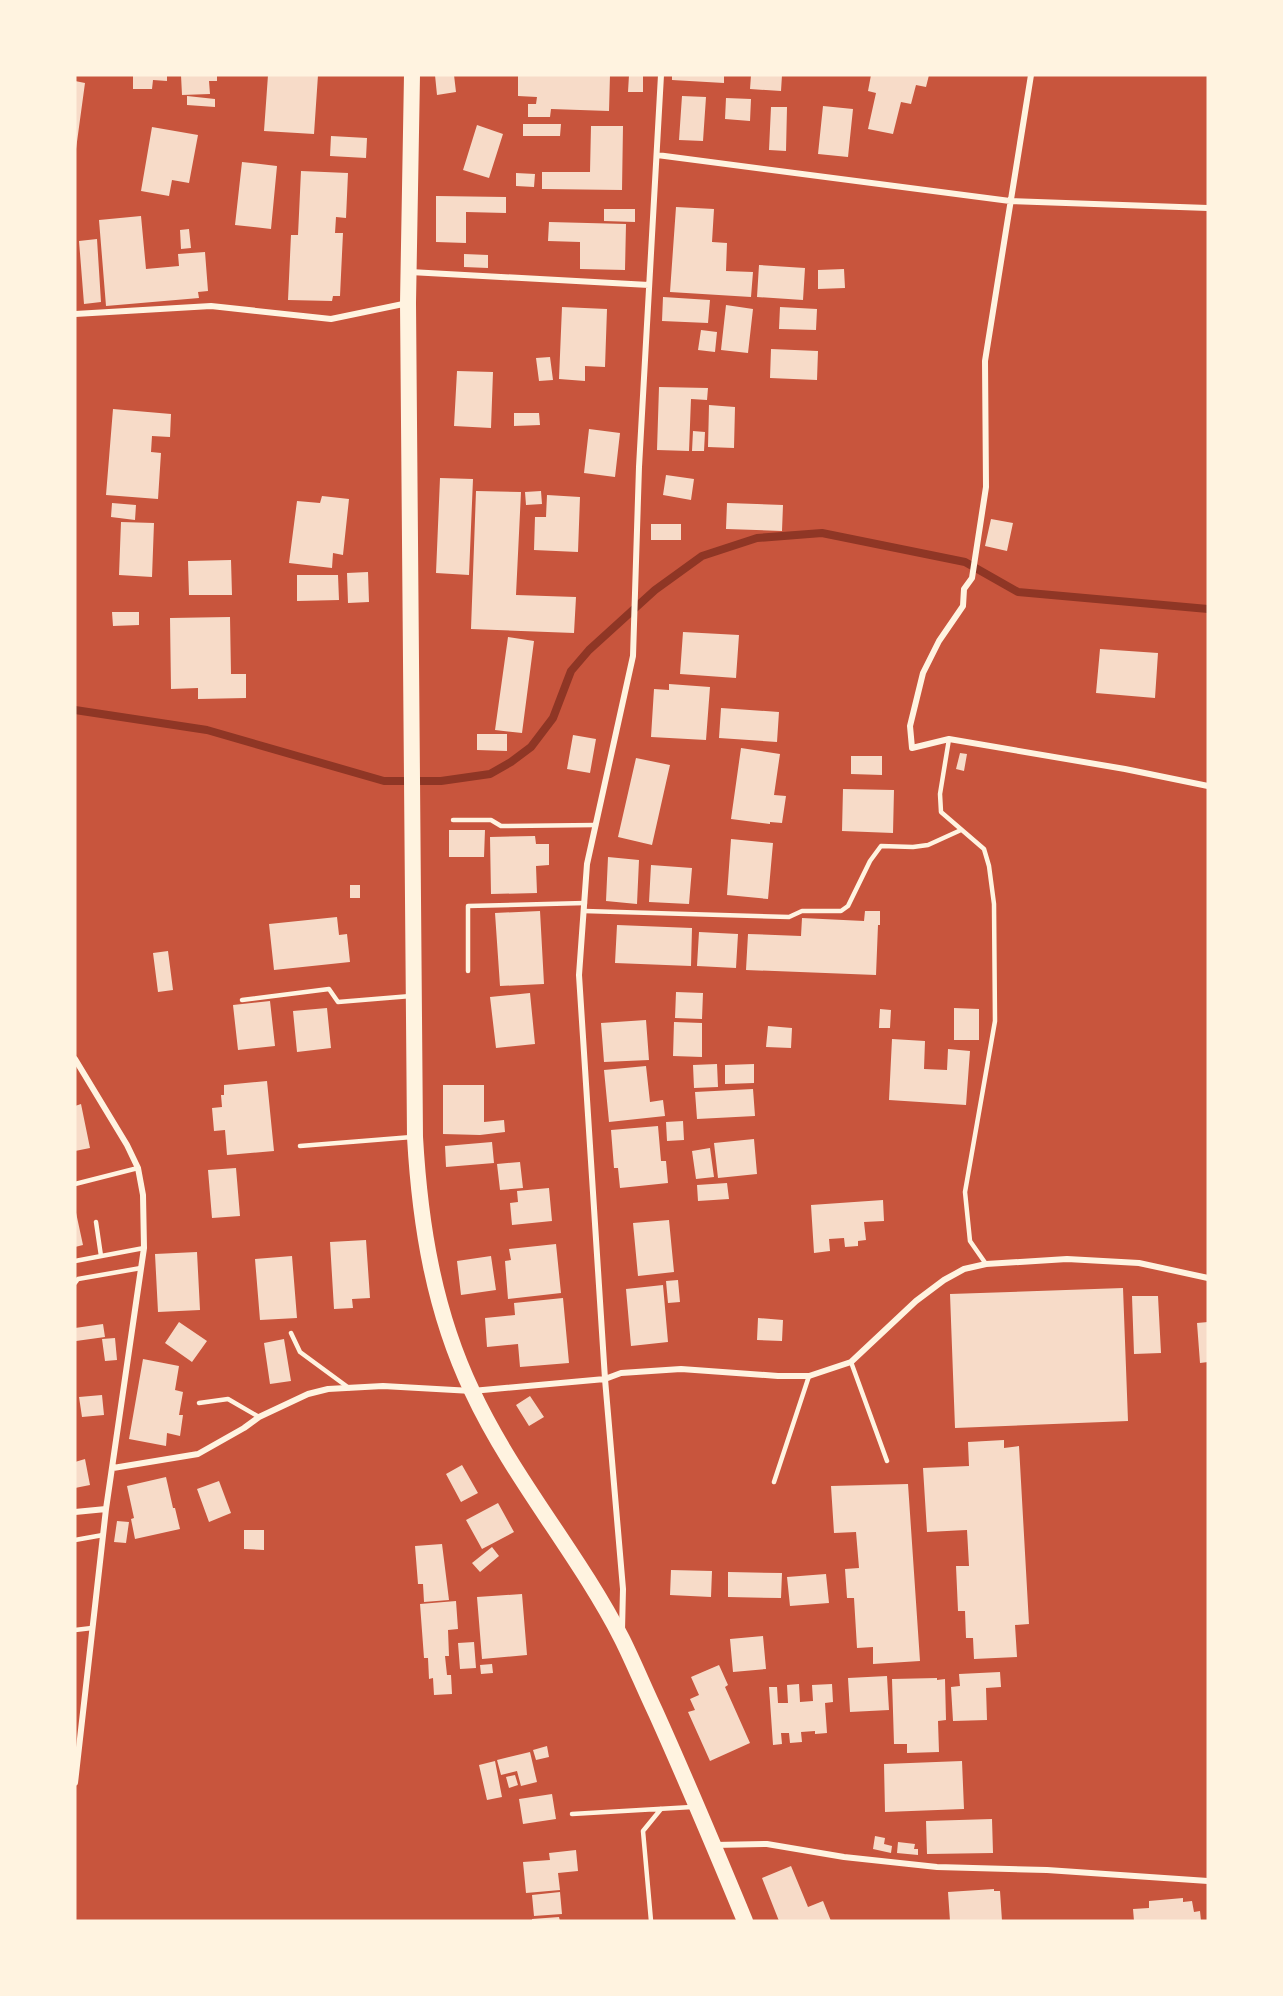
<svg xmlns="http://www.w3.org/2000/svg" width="1283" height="1996" viewBox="0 0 1283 1996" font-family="'Public Sans',sans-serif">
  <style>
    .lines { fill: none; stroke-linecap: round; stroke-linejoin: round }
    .stream { stroke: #8f3625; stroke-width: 8 }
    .building { fill: #f7dbc8 }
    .service { stroke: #fff3e0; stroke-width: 4.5 }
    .minor { stroke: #fff3e0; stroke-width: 6 }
    .trunk { stroke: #fff3e0; stroke-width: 16 }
  </style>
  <rect width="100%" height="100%" fill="#c8553d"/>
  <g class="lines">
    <path class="stream" d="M75,710l132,20 177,51h57l49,-7 21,-12 20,-15 22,-29 18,-47 18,-21 66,-60 47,-34 55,-18 65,-5 143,29 53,30 190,17"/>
  </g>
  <path class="building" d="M133,75h34v6l-14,-1 -1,9h-19z
    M181,75h36v6h-8l1,13 -28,1z
    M268,75h50l-4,59 -50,-3z
    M435,75h19l2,17 -19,3z
    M518,75h92l-1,36 -58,-2 -1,8h-22v-13h8l1,-7 -19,-1z
    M629,75h14v17h-15z
    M672,75h52v8l-52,-3z
    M751,75h31l-1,16 -31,-2z
    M871,75h58l-3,12 -10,-2 -5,19 -10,-2 -8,32 -25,-5 8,-36 -8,-2z
    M75,81l10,2 -9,66 -1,-1z
    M187,96l28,3v8l-28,-2z
    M682,96l24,1 -3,44 -24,-1z
    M726,98l25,1 -1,22 -25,-2z
    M823,106l30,3 -5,48 -30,-3z
    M771,107h16l-1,44 -17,-1z
    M523,124h38l-1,12h-37z
    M477,125l26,9 -14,44 -26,-8z
    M591,126h32l-1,64 -80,-1v-17h48z
    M152,127l46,8 -9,48 -17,-3 -3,16 -28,-5z
    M331,136l36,2 -1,20 -36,-2z
    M242,162l35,4 -6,63 -36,-4z
    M301,171l47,2 -2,45 -10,-1 -1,16h8l-3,63h-7l-1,5 -44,-1 3,-65h7z
    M516,173l19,1 -1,13 -18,-1z
    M436,196l70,1v16l-40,-1v31l-30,-1z
    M676,207l38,2 -2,33 15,1 -1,28 27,1 -2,25 -81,-5z
    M604,209h31v13l-31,-1z
    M141,216l5,53 33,-3 -1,-12 27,-2 3,39 -10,1 1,6 -93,8 -7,-86z
    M549,222l77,2 -1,46 -45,-1v-27l-32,-1z
    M189,229l2,19 -10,1 -1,-19z
    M97,239l4,63 -17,2 -5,-63z
    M464,254l24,1v13l-24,-1z
    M759,265l46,3 -2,32 -46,-3z
    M844,269l1,19 -27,1v-19z
    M663,297l47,3 -2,23 -46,-2z
    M726,305l27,4 -5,44 -27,-3z
    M562,307l45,2 -2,58 -20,-1v15l-26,-2z
    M780,307l37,2 -1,21 -37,-1z
    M701,330l16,2 -2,20 -17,-2z
    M771,349l47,2 -1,29 -47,-2z
    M550,357l3,23 -14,1 -3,-23z
    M457,371l36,1 -2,56 -37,-2z
    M659,387l49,1 -1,12 -16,-1 -2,52 -32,-1z
    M709,405l26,2 -1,41 -26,-1z
    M113,409l58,5 -1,23 -18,-1 -1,16 10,1 -3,46 -52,-4z
    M514,413h25l1,12 -26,1z
    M589,429l31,4 -5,44 -31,-4z
    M693,431l12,1 -1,19h-12z
    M666,475l28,4 -3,21 -28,-5z
    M440,478l33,1 -4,96 -33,-2z
    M476,491l45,1 -5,103 60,2 -2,36 -103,-4z
    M541,491l1,13 -16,1 -1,-13z
    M547,495l33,2 -2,55 -44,-2 1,-33h11z
    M322,496l27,3 -6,56 -10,-2 -1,15 -43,-5 8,-62 23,2z
    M112,503l24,2 -1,15 -24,-3z
    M727,503l56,2 -1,26 -56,-2z
    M991,519l22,4 -6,28 -22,-5z
    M121,522l33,1 -2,54 -33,-2z
    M651,524h30v16h-30z
    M231,560l1,35h-43l-1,-34z
    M368,572l1,30 -21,1 -1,-30z
    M297,575h41l1,25 -42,1z
    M112,612h27v13l-26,1z
    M230,617l1,57h15v24l-48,1v-11l-27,1 -1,-71z
    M683,632l56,3 -3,43 -56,-4z
    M508,637l26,4 -12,92 -27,-3z
    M1100,649l58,4 -3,45 -59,-5z
    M669,684l41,3 -4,53 -55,-3 3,-48 15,1z
    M721,708l58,4 -2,30 -58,-4z
    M477,734h30v17l-30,-1z
    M573,735l23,4 -6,34 -23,-4z
    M741,748l39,6 -6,41 12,1 -4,27 -12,-1v2l-39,-5z
    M960,753l7,1 -3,17 -8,-2z
    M851,756h31v19l-31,-1z
    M636,758l34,7 -18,80 -34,-8z
    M843,789l51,1 -1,43 -51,-2z
    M449,830h36l-1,27h-35z
    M535,836l1,8h13v21l-13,1 1,27 -46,1 -1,-57z
    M731,839l42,4 -5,56 -41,-4z
    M608,857l31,3 -2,44 -31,-3z
    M651,865l41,3 -3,36 -40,-2z
    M350,885h10v13h-10z
    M540,911l4,73 -44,2 -5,-73z
    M865,911h15v14h-2l-2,50 -130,-5 2,-36 53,2 1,-18 62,3z
    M337,917l2,18 8,-1 3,28 -76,8 -5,-46z
    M617,925l75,3 -1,38 -76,-3z
    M699,932l39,2 -2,34 -39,-2z
    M168,951l5,39 -15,2 -5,-39z
    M676,992l27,1 -1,26 -27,-1z
    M530,993l5,51 -39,4 -6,-51z
    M270,1001l5,45 -37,4 -5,-45z
    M327,1008l4,40 -34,4 -4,-41z
    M954,1008l25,1v31h-25z
    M880,1009l11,1 -1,18h-11z
    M646,1020l3,40 -45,2 -3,-39z
    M674,1022l28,1v34l-29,-1z
    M768,1026l24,2 -1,20 -25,-1z
    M892,1039l33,2 -1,28 23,1 1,-21 22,2 -4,54 -77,-5z
    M717,1064l1,23 -24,1 -1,-23z
    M754,1064v19l-29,1v-19z
    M646,1066l4,36 13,-2 2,16 -56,6 -5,-52z
    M267,1081l7,70 -47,4 -2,-25 -11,1 -2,-23 10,-1 -1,-12h3v-10z
    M443,1085h41v37l20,-2 1,12 -25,3 -37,-1z
    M753,1089l2,27 -58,3 -2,-27z
    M81,1104l9,44 -15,3v-45z
    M683,1121l1,19 -17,1 -1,-19z
    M658,1126l3,35h5l2,22 -48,5 -2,-20h-4l-3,-38z
    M754,1139l3,35 -39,4 -4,-35z
    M492,1142l2,21 -48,4 -1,-21z
    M710,1148l4,29 -18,2 -4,-28z
    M520,1162l3,26 -23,2 -3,-26z
    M236,1168l4,48 -28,2 -4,-48z
    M727,1183l2,16 -31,2 -1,-16z
    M549,1188l3,33 -40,4 -2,-22 8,-1 -1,-11z
    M883,1200l1,21 -20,1 2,18 -8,1v5l-13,1 -1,-9 -15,1 1,12 -16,2 -3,-48z
    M75,1208l8,37 -8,2z
    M669,1220l5,52 -36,4 -5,-53z
    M366,1240l4,58 -18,1 1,9 -19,1 -4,-67z
    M556,1244l5,49 -53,6 -3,-38 6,-1 -2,-11z
    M197,1252l3,58 -42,2 -3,-58z
    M292,1256l5,62 -37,2 -5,-61z
    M491,1256l5,34 -35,5 -4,-34z
    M678,1280l2,22 -12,1 -2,-22z
    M663,1285l5,57 -37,4 -5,-57z
    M1123,1288l5,133 -173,7 -5,-134z
    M1132,1296h26l3,57 -27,1z
    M563,1298l6,65 -49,4 -2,-23 -31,3 -2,-29 30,-3 -1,-12z
    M758,1318l25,2 -1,21 -25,-1z
    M179,1322l28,19 -15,21 -27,-19z
    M1208,1322v40l-8,1 -3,-40z
    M103,1324l2,13 -29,4 -1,-13z
    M115,1338l2,22 -12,1 -3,-22z
    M284,1339l7,42 -21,3 -6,-41z
    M143,1359l36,7 -4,24 8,2 -4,23h4l-3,21 -13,-3 -1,13 -37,-7z
    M102,1395l2,20 -22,2 -3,-20z
    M530,1396l14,21 -15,9 -13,-21z
    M1004,1440v8l15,-2 10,178 -14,1 2,32 -43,2 -1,-21h-7l-1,-27h-7l-2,-45h13l-2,-36 -40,2 -4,-64 46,-2 -1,-24z
    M85,1459l5,26 -15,3v-26z
    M462,1465l16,28 -17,9 -15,-28z
    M166,1477l7,31h2l5,21 -45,10 -4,-20 3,-1 -7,-32z
    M219,1481l12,32 -22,9 -12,-33z
    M908,1484l12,177 -47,3v-17l-16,1 -3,-50h-7l-2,-29 14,-1 -3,-36 -22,1 -3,-47z
    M498,1503l16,29 -32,17 -16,-29z
    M117,1521l12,1 -3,21 -12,-1z
    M244,1530h20v20l-20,-1z
    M442,1544l7,56 -25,2 -1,-18h-5l-3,-38z
    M492,1547l7,9 -19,16 -8,-9z
    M671,1570l41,1 -1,26 -41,-2z
    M728,1572l54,1 -1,25 -53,-1z
    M826,1574l3,29 -39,3 -3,-29z
    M522,1594l5,61 -45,4 -5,-62z
    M456,1601l2,28 -10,1 1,26h-4l2,19h4l1,19 -18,1 -1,-17 -4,1 -1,-21h-4l-4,-54z
    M763,1636l3,33 -33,3 -3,-33z
    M474,1642l2,26 -16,1 -2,-26z
    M492,1664l1,9 -12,1 -1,-9z
    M719,1665l9,20 -3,2 25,56 -40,18 -22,-49 7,-2 -5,-11 9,-4 -8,-18z
    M1000,1672l1,15 -15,1 1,32 -34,1 -2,-34 9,-1 -1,-12z
    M887,1676l2,34 -39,2 -2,-34z
    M937,1678v2l8,-1 1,41 -8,1 1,31 -32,1v-9h-13l-2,-65z
    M799,1684l1,18 13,-1 -1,-16 20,-1 1,18 -8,1 2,30 -12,1v-3l-14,1 1,10 -12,1 -1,-10h-8l1,11 -9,1 -4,-58h8l1,16h10l-1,-18z
    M547,1746l2,11 -13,3 -3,-10z
    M530,1752l7,30 -16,4 -4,-15 -16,4 -4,-15z
    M495,1761l7,36 -15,3 -8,-35z
    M962,1761l2,48 -79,3 -1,-48z
    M515,1775l3,10 -9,3 -3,-11z
    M552,1794l4,25 -33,5 -4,-25z
    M992,1819l1,34 -66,1 -1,-33z
    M875,1836l10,2 -1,6 8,2 -1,7 -18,-4z
    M898,1842l17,2 -1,5h4v6l-21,-2z
    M576,1850l2,21 -20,2 2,17 -34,3 -3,-31 27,-2 -1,-7z
    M791,1866l17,41 15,-6 8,20h-52l-17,-43z
    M994,1889v2h6l2,30h-52l-2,-29z
    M560,1892l2,22 -28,2 -2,-21z
    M1183,1898v4l9,-1 2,11 6,-1 1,10h-67l-1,-12 16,-1v-7z
    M559,1917l1,4h-28v-2z"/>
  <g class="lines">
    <path class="service" d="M949,739l-9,55 1,18 43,37 5,17 5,38 1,117 -30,171 5,49 16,23
      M453,820h38l10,6 95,-1
      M584,911l205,6 13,-6h39l7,-5 22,-45 11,-15 32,1 15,-2 33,-15
      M468,971v-65l117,-3
      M242,1000l87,-11 9,13 73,-6
      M300,1146l112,-9
      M75,1184l63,-16
      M96,1222l5,34
      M75,1261l69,-13
      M75,1283l3,-4 63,-11
      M291,1333l9,19 49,36
      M851,1362l36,99
      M199,1403l29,-4 31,18
      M774,1482l35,-106
      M75,1540l28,-5
      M75,1630l17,-2
      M572,1814l120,-7
      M651,1921l-8,-90 18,-22"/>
    <path class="minor" d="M1031,75l-46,286 1,126 -14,91 -8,11 -1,17 -24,35 -16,32 -13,53 2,22 37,-9 176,30 83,17
      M657,155l353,46 198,7
      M410,272l239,13
      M75,314l136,-8 120,13 77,-16
      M75,1059l52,86 11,23 5,27 1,53 -38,261 -31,274
      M113,1468l85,-14 46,-26 15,-11 49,-23 20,-5 55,-3 89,5 133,-12 16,-6 60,-4 97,7h31l42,-14 65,-61 28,-21 20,-11 22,-5 81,-5 72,4 69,15
      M75,1512l31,-3
      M622,1630l1,-41 -18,-210 -26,-404 8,-111 46,-208 6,-189 22,-392
      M714,1845l53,-1 77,13 93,10 110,3 161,11"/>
    <path class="trunk" d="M412,75l-4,228 7,834c5,88 19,174 57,254 41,88 106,162 150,248 12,24 22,49 34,74 31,69 60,138 89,208"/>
  </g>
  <rect width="1283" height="1996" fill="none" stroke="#fff3e0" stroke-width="153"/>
</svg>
